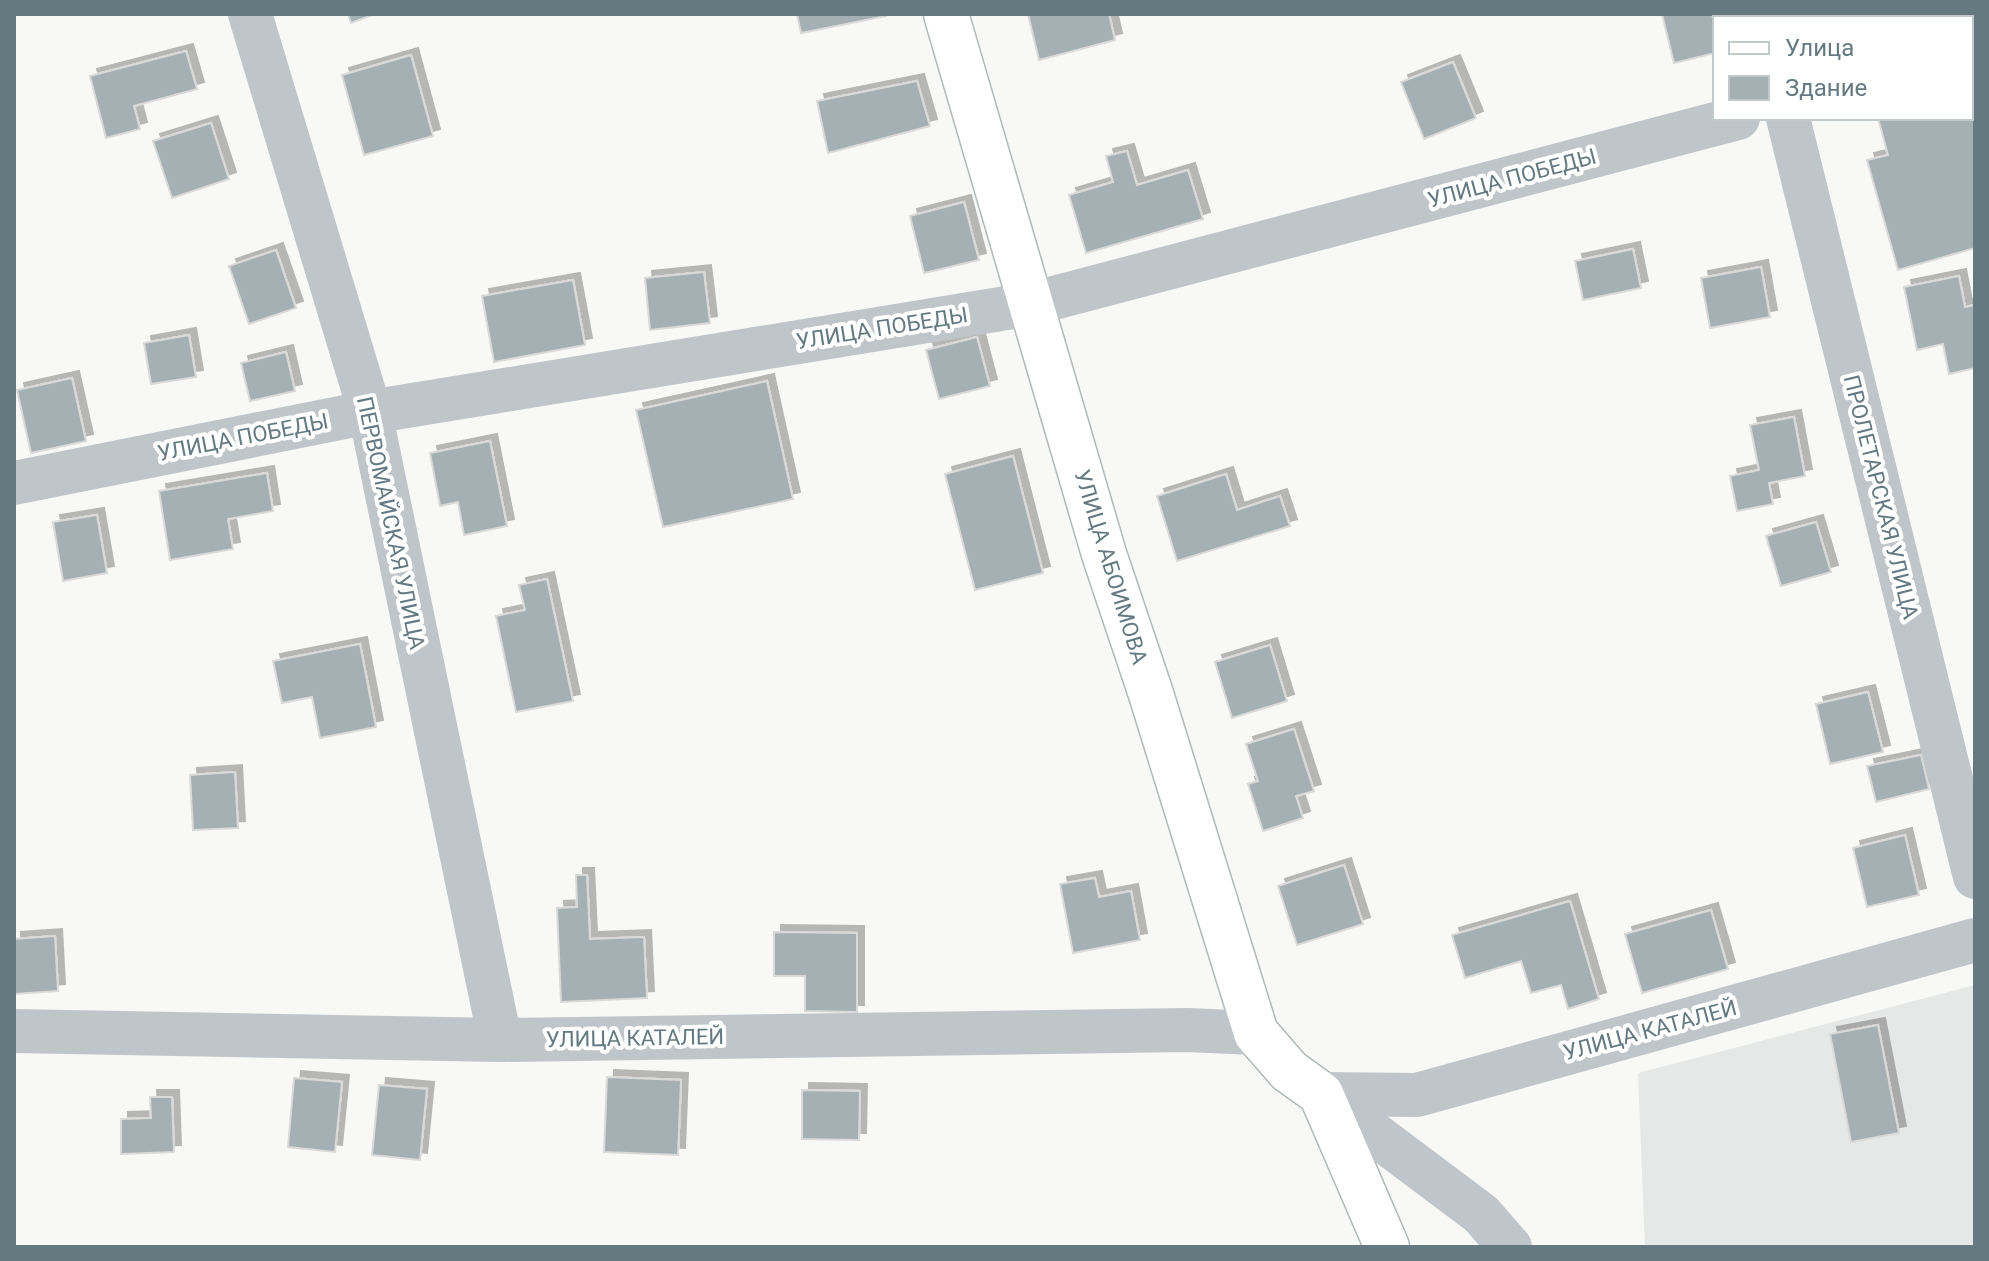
<svg xmlns="http://www.w3.org/2000/svg" width="1989" height="1261" viewBox="0 0 1989 1261" font-family="Roboto,sans-serif">
  <style>
    .built { fill: #e6e8e7 }
    .building { fill: #a4b0b3; stroke: #dad9d8; stroke-width: 2; filter: url(#shadow) }
    .lines { fill: none; stroke-linecap: round; stroke-linejoin: round }
    .major-casing { stroke: #b1b8ba; stroke-width: 47 }
    .minor { stroke: #bfc5c8; stroke-width: 44 }
    .major { stroke: #fff; stroke-width: 44 }
    .labels { text-anchor: middle; dominant-baseline: central; stroke-width: 8; stroke-linejoin: round; paint-order: stroke }
    .street-label { font-size: 22px; fill: #647980; stroke: #fff }
  </style>
  <defs>
    <filter id="shadow"><feDropShadow dx="7" dy="-7" stdDeviation="0" flood-color="#0004"/></filter>
  </defs>
  <rect width="100%" height="100%" fill="#f8f8f6"/>
  <path class="built" d="M1975,985v262h-330l-7,-174z"/>
  <path class="building" d="M348,14h27l-24,9z
    M797,14h89v2l-85,17z
    M1028,14h81l6,26 -76,20z
    M1662,14h50l3,12v27l-41,10z
    M186,51l11,38 -63,17 6,23 -34,9 -16,-62z
    M411,55l22,81 -69,19 -22,-80z
    M1453,62l23,56 -52,21 -23,-57z
    M917,81l13,45 -102,27 -11,-52z
    M1971,111l4,15v122l-77,22 -31,-110 21,-5 -10,-37h93z
    M211,123l18,56 -57,19 -19,-57z
    M1127,151l10,34 51,-15 15,49 -117,34 -17,-58 44,-13 -7,-26z
    M964,202l15,58 -55,13 -14,-57z
    M1633,249l8,39 -58,12 -8,-39z
    M276,250l20,58 -47,16 -20,-58z
    M1761,267l9,50 -60,11 -9,-50z
    M704,272l6,51 -60,7 -5,-52z
    M1959,276l6,31 10,-2v63l-26,6 -6,-30 -26,6 -13,-63z
    M573,280l12,65 -91,17 -12,-66z
    M189,335l7,42 -45,7 -7,-41z
    M977,337l13,49 -51,13 -13,-49z
    M286,352l9,39 -45,10 -9,-38z
    M72,378l14,63 -55,12 -14,-63z
    M767,381l26,118 -130,28 -27,-117z
    M1794,417l11,59 -36,7 4,21 -36,7 -7,-35 29,-6 -9,-45z
    M490,441l17,85 -43,9 -6,-33 -18,4 -10,-53z
    M1013,456l30,117 -68,17 -30,-116z
    M267,473l6,38 -45,8 5,30 -63,11 -11,-69z
    M1226,474l11,36 43,-14 10,30 -113,35 -20,-65z
    M97,515l10,58 -44,8 -10,-59z
    M1816,522l15,50 -50,14 -15,-50z
    M547,579l26,122 -57,11 -20,-96 29,-6 -6,-25z
    M360,644l16,83 -56,11 -8,-41 -30,6 -9,-42z
    M1270,645l17,56 -55,17 -17,-56z
    M1868,692l15,60 -53,12 -14,-60z
    M1294,729l20,62 -18,5 7,22 -40,13 -15,-47 10,-3 -12,-37z
    M1921,755l8,34 -53,13 -9,-36z
    M235,772l3,56 -45,2 -3,-55z
    M1905,835l14,60 -52,12 -14,-59z
    M1344,865l19,59 -66,21 -19,-59z
    M576,875h11l3,64 54,-2 3,61 -86,4 -4,-94 20,-1z
    M1095,878l4,19 32,-6 9,49 -67,13 -13,-69z
    M1570,901l29,98 -31,10 -7,-24 -30,8 -10,-32 -56,17 -13,-43z
    M1711,910l17,59 -86,24 -17,-59z
    M774,932l83,1v79l-52,-1v-35h-31z
    M55,936l3,55 -44,3v-55z
    M1878,1025l21,108 -48,9 -21,-108z
    M607,1077l74,3 -3,75 -74,-3z
    M294,1078l48,4 -7,70 -47,-5z
    M379,1085l48,4 -7,71 -48,-5z
    M802,1090l58,1 -1,49 -57,-1z
    M150,1097h22l2,55 -53,2v-35l30,-1z"/>
  <g class="lines">
    <defs>
      <path id="major" d="M946,14l158,540 47,140 105,339 33,38 32,23 66,153"/>
    </defs>
    <use href="#major" class="major-casing"/>
    <path class="minor" d="M250,14l120,398 130,628
      M1760,14l1,4
      M1971,46l4,-1
      M1788,118l187,759
      M14,483l356,-71 661,-108 707,-186
      M14,1031l486,9 687,-10 69,3
      M1321,1094l96,1 558,-155
      M1321,1094l160,120 29,33"/>
    <use href="#major" class="major"/>
  </g>
  <g class="labels">
    <g class="street-label">
      <text transform="translate(1512 178) rotate(-15)">УЛИЦА ПОБЕДЫ</text>
      <text transform="translate(882 328) rotate(-9)">УЛИЦА ПОБЕДЫ</text>
      <text transform="translate(243 437) rotate(-11)">УЛИЦА ПОБЕДЫ</text>
      <text transform="translate(1881 497) rotate(76)">ПРОЛЕТАРСКАЯ УЛИЦА</text>
      <text transform="translate(391 523) rotate(78)">ПЕРВОМАЙСКАЯ УЛИЦА</text>
      <text transform="translate(1111 567) rotate(73)">УЛИЦА АБОИМОВА</text>
      <text transform="translate(1650 1030) rotate(-15)">УЛИЦА КАТАЛЕЙ</text>
      <text transform="translate(635 1038) rotate(-1)">УЛИЦА КАТАЛЕЙ</text>
    </g>
  </g>
  <rect width="1989" height="1261" fill="none" stroke="#647980" stroke-width="32"/>
  <rect x="1713" y="16" width="260" height="104" fill="#ffffff" stroke="#c1c9cc" stroke-width="2"/>
  <rect x="1729" y="42" width="40" height="12" fill="#ffffff" stroke="#c1c9cc" stroke-width="2"/>
  <text x="1785" y="56" font-size="24" fill="#647980">Улица</text>
  <rect x="1729" y="76" width="40" height="24" fill="#a4b0b3" stroke="#c1c9cc" stroke-width="2"/>
  <text x="1785" y="96" font-size="24" fill="#647980">Здание</text>
</svg>
